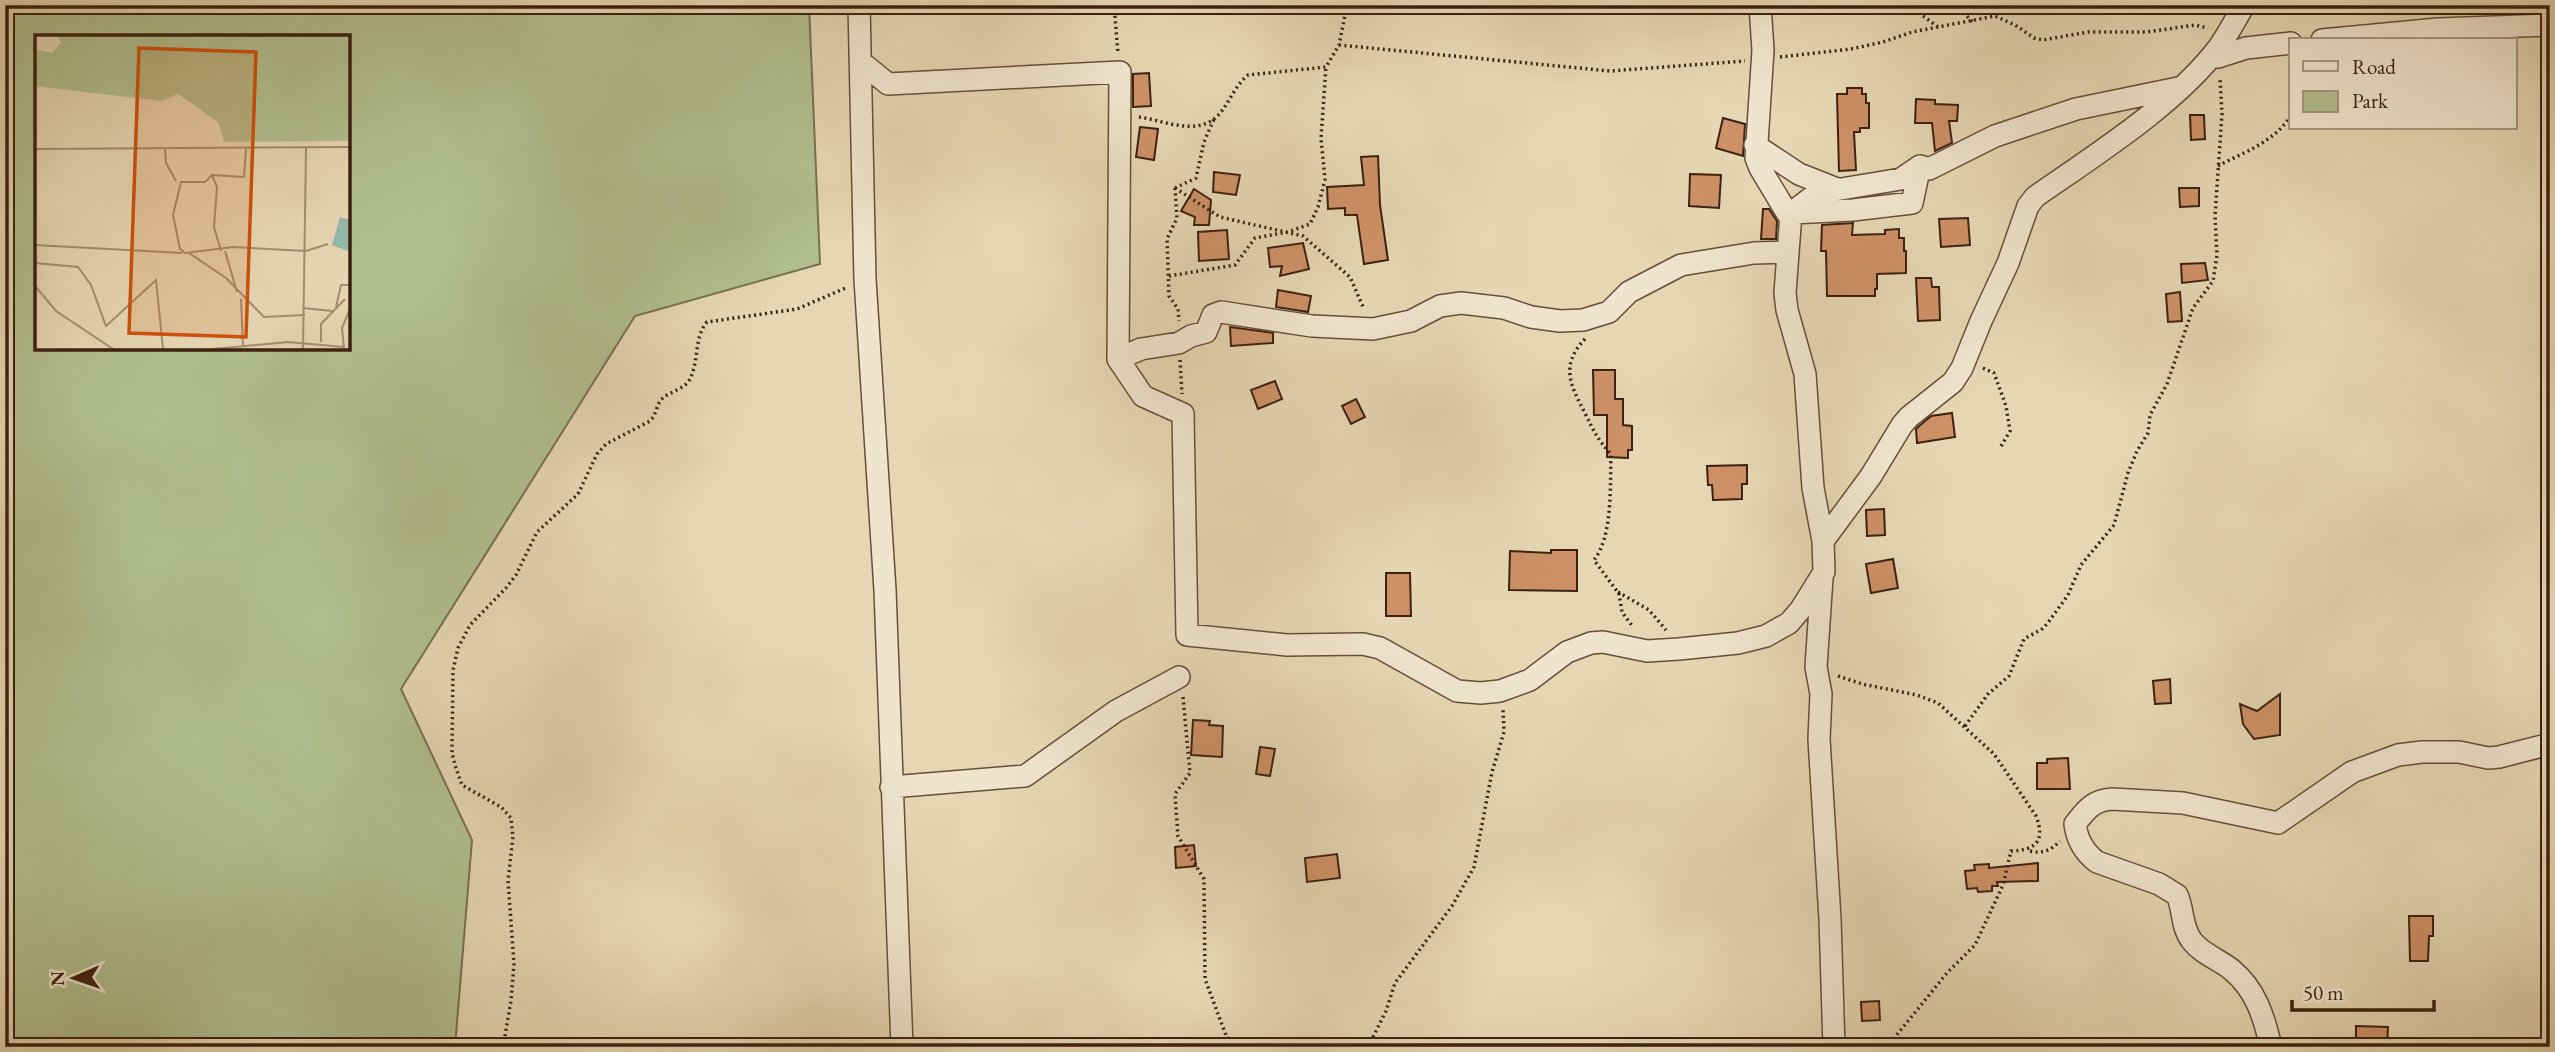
<svg xmlns="http://www.w3.org/2000/svg" width="2555" height="1052" viewBox="0 0 2555 1052" font-family="'EB Garamond',serif">
  <style>
    .green { fill: #b1bf90; stroke: #767050; stroke-width: 2; fill-rule: evenodd }
    .building { fill: #ce9167; stroke: #3c2110; stroke-width: 2 }
    .lines { fill: none; stroke-linecap: round; stroke-linejoin: round }
    .street-casing { stroke: #664e39; stroke-width: 24 }
    .path { stroke: #3c2110; stroke-width: 3.5; stroke-dasharray: 2 3.5; stroke-linecap: butt }
    .street { stroke: #efe5ce; stroke-width: 21 }
    .inset-road { fill: none; stroke: #a28e72; stroke-width: 2 }
    .view { fill: #ce510d; fill-opacity: 0.15; stroke: #ce510d; stroke-width: 3.5 }
    .inset-edge { fill: none; stroke: #3c2110; stroke-width: 3.5 }
  </style>
  <rect width="100%" height="100%" fill="#e6d7b4"/>
  <filter id="stains"><feTurbulence type="fractalNoise" baseFrequency=".00286" numOctaves="4"/><feColorMatrix values="0 0 0 0 .2 0 0 0 0 .09 0 0 0 0 .02 0 0 0 .5 -.17"/></filter>
  <radialGradient id="worn" r=".72"><stop offset=".6" stop-color="#630" stop-opacity="0"/><stop offset="1" stop-color="#630" stop-opacity=".3"/></radialGradient>
  <path class="green" d="M5,5h804l11,259 -185,52 -234,373 71,151 -17,207h-450zM37,37h311v311h-311z"/>
  <path class="building" d="M1149,73l2,33 -18,1v-33z
    M1847,88h15v6h4v9h3v25h-9v4h-6l2,38 -17,1 -2,-77h10z
    M1916,99l19,1v4l23,1 -1,16h-8l3,22 -17,8 -3,-28h-17z
    M2190,115h14l1,24 -14,1z
    M1723,118l22,6 -2,32 -27,-8z
    M1140,127l18,2 -4,31 -18,-3z
    M1378,156l2,49 8,55 -24,4 -7,-49h-12v-7l-17,1 -1,-22 37,-2 -3,-28z
    M1214,172l26,3 -4,20 -23,-3z
    M1690,174l31,1 -2,33 -30,-2z
    M2179,188h20v18l-19,1z
    M1194,189l17,11 -2,25h-15l1,-8 -14,-6z
    M1763,209h6l8,12 -1,18h-15z
    M1968,218l2,27 -29,2 -2,-28z
    M1853,223l-1,12 33,-1v-4l14,-1v9h5v13h2v22l-29,1v15h-2v7h-48l-1,-45h-5l1,-26z
    M1227,230l2,29 -30,2 -1,-29z
    M1303,243l6,26 -29,7 2,-10 -12,1 -2,-19z
    M2205,263l3,17 -26,3 -1,-19z
    M1916,278h15l1,9h7l1,33 -22,1z
    M1278,290l33,6 -3,16 -32,-5z
    M2180,292l2,29 -14,1 -2,-28z
    M1230,327l43,6v10l-42,3z
    M1593,370h22v29h8v26l9,1v24h-4v8l-21,-1v-42h-13z
    M1275,381l7,18 -24,10 -7,-19z
    M1356,399l9,18 -14,7 -9,-18z
    M1952,413l3,24 -38,6 -1,-14 2,-2 13,-11z
    M1747,465v19h-5v15l-29,1 -1,-15h-4l-1,-19z
    M1884,509l1,26 -18,1 -1,-26z
    M1551,550h26v41l-68,-1 1,-39 41,2z
    M1893,559l5,29 -27,5 -5,-29z
    M1386,573h24l1,43h-25z
    M2170,679l1,24 -16,1 -2,-23z
    M2280,694v41l-26,4 -11,-15 -3,-20 17,7z
    M1193,720l17,1 -1,4 14,1 -1,31 -31,-2z
    M1260,747l15,2 -5,27 -14,-2z
    M2068,758l2,31h-33v-26h10v-4z
    M1194,845l2,21 -20,2 -1,-21z
    M1337,854l3,24 -33,4 -2,-24z
    M2038,863v18l-41,1 1,4h-6v5l-14,1 -1,-4 -10,1 -2,-18 10,-1 -1,-5 15,-1v4z
    M2409,916h24v20h-4l-1,25h-18z
    M1879,1001l1,19 -18,1 -1,-19z
    M2356,1026l32,1 -1,20h-31z"/>
  <g class="lines">
    <defs>
      <path id="street" d="M859,5l6,274 20,311 17,457
        M2322,40l116,-11 112,-4
        M2218,57l28,-9 45,-5
        M861,62l27,22 232,-12 -2,287 25,37 40,18 4,221 100,10 76,-1 17,4 77,43 24,2 19,-2 30,-11 37,-28 24,-9 12,-1 44,9 32,-2 59,-6 28,-7 23,-13 12,-14 23,-37 -1,-31 -10,-53 -8,-114 -18,-64 -2,-17 6,-80h-4l-27,-45 -4,-10 7,-108 -3,-45
        M1755,145l44,29 38,15
        M1791,213l21,-16 11,-5 78,-13 19,-13 9,3 66,-33 81,-27 102,-21
        M1791,213l62,-3 59,-7 8,-37
        M1118,359l23,-10 38,-6 12,-7 15,-4 7,-17 8,-3 91,14 61,3 38,-8 29,-15 21,-3 43,5 27,9 29,4 23,-1 26,-8 20,-20 52,-27 73,-12 34,-1
        M1823,541l48,-65 31,-51 7,-8 44,-35 9,-14 19,-47 27,-58 20,-57 7,-9c60,-42 140,-92 184,-150 9,-13 17,-28 25,-42
        M1822,578l-6,89 5,27 -2,45 11,180 4,128
        M891,787l134,-11 91,-65 63,-34
        M2271,1047c-7,-30 -15,-57 -39,-77 -12,-10 -30,-16 -40,-29 -11,-14 -8,-31 -15,-46l-18,-11 -62,-22c-12,-9 -20,-22 -22,-38 11,-14 18,-24 37,-25l71,4 95,20 74,-51 46,-17 24,-3h37l29,6 11,-1 51,-13"/>
    </defs>
    <use href="#street" class="street-casing"/>
    <path class="path" d="M1114,5l4,48
      M1898,5l21,8 19,14
      M1955,5l18,17
      M1339,45l271,26 135,-10
      M1780,57l71,-8 32,-7 29,-10 83,-16 20,9 19,13 9,2 45,-8h59l48,-7 13,3
      M1139,117c22,3 55,18 75,2 14,-11 19,-32 34,-44l78,-8 13,-22 8,-40
      M2218,166c26,-14 57,-24 73,-51
      M1175,188l45,29 83,19 47,41 14,32
      M1175,188l2,30 -10,21 2,57 9,13 1,12
      M1175,188l21,-10 8,-36 10,-23
      M1169,276l66,-11 20,-27 33,-6 22,-8 8,-17 7,-27 -4,-42 5,-71
      M1585,339c-25,26 -15,46 0,74 8,17 13,27 26,41 -1,31 2,82 -17,106l25,34 3,18 11,15
      M1180,360l2,34
      M1983,368l11,5 12,33 4,25 -10,17
      M1618,592l31,18 17,20
      M1838,676l24,8 55,11 21,8 56,51 42,62c10,26 -1,34 -25,35l-8,34 -28,60 -28,28 -60,74
      M1183,697l7,76 -15,21 3,42 26,43 1,100 22,59 30,9
      M1965,726l23,-32 21,-18 15,-37 18,-10 5,-5 21,-29 13,-30 33,-40 14,-52 9,-22 11,-18 2,-18 17,-31 26,-76 20,-27 4,-26 -2,-39 7,-102 -2,-36
      M2030,851c13,3 21,-1 30,-10
      M1258,1046l55,-3 19,4
      M503,1047l8,-46 3,-37 -6,-83 5,-44 -2,-19 -10,-11 -39,-22 -6,-17 -4,-15 1,-83 5,-22 12,-23 36,-37 10,-13 21,-43 41,-38 19,-40 9,-10 44,-23c7,-7 6,-17 13,-23 8,-7 22,-9 27,-19 9,-18 4,-42 17,-57l90,-13 51,-22
      M1376,1047l-4,-8 14,-28 9,-28 57,-77 22,-39 18,-95 12,-40 -1,-22"/>
    <use href="#street" class="street"/>
  </g>
  <g transform="translate(35 35)">
    <rect width="315" height="315" fill="#e6d7b4"/>
    <path d="M23,1h292v105l-126,1 -6,-20 -40,-28 -17,7 -126,-15v-37l17,4 9,-10z" fill="#b1bf90"/>
    <path d="M305,182l10,3v32l-18,-7z" fill="#96baab"/>
    <path class="inset-road" d="M130,113l1,15 10,18M211,113l-2,29 -32,-2 -7,7h-24l-8,33 7,34 5,4 48,-6 73,4 22,-7M0,114l315,-2M177,140l5,12 -3,40 7,24M0,210l147,8M190,216l12,41M154,218l37,25 38,39 41,-2M0,228l43,4 13,18 15,41 50,-46 7,69M0,251l21,25 57,38M206,264l2,47M301,272l5,-22h9M268,273l29,3M286,307v-18l24,-25M177,314l76,-7 56,5M268,314l3,-201M309,314l-2,-21 8,-19"/>
    <path class="view" d="M104,13l117,4 -10,285 -117,-4z"/>
    <rect width="315" height="315" class="inset-edge"/>
  </g>
  <rect width="2555" height="1052" fill="none" stroke="#e6d7b4" stroke-width="28"/>
  <rect x="7" y="7" width="2541" height="1038" fill="none" stroke="#3c2110" stroke-width="3.5"/>
  <rect x="14" y="14" width="2527" height="1024" fill="none" stroke="#3c2110" stroke-width="2"/>
  <rect x="2289" y="38" width="228" height="91" fill="#efe5ce" stroke="#a79782" stroke-width="2"/>
  <rect x="2303" y="61" width="35" height="10" fill="#efe5ce" stroke="#a79782" stroke-width="2"/>
  <text x="2352" y="74" font-size="21" fill="#3c2110">Road</text>
  <rect x="2303" y="91" width="35" height="21" fill="#b1bf90" stroke="#a79782" stroke-width="2"/>
  <text x="2352" y="108" font-size="21" fill="#3c2110">Park</text>
  <g transform="translate(74 978) rotate(268)" stroke="#efe5ce" stroke-width="5" paint-order="stroke">
  <path d="M0-5L12 26L0 18L-12 26Z" fill="#3c2110"/>
  <text y="-10" font-size="19" font-weight="bold" text-anchor="middle" fill="#3c2110">N</text>
  </g>
  <path d="M2292 1000v10h142v-10" fill="none" stroke="#3c2110" stroke-width="3.5"/>
  <text x="2303" y="1000" font-size="21" fill="#3c2110" stroke="#efe5ce" stroke-width="5" paint-order="stroke">50 m</text>
  <rect width="100%" height="100%" filter="url(#stains)"/>
  <rect width="100%" height="100%" fill="url(#worn)"/>
</svg>
